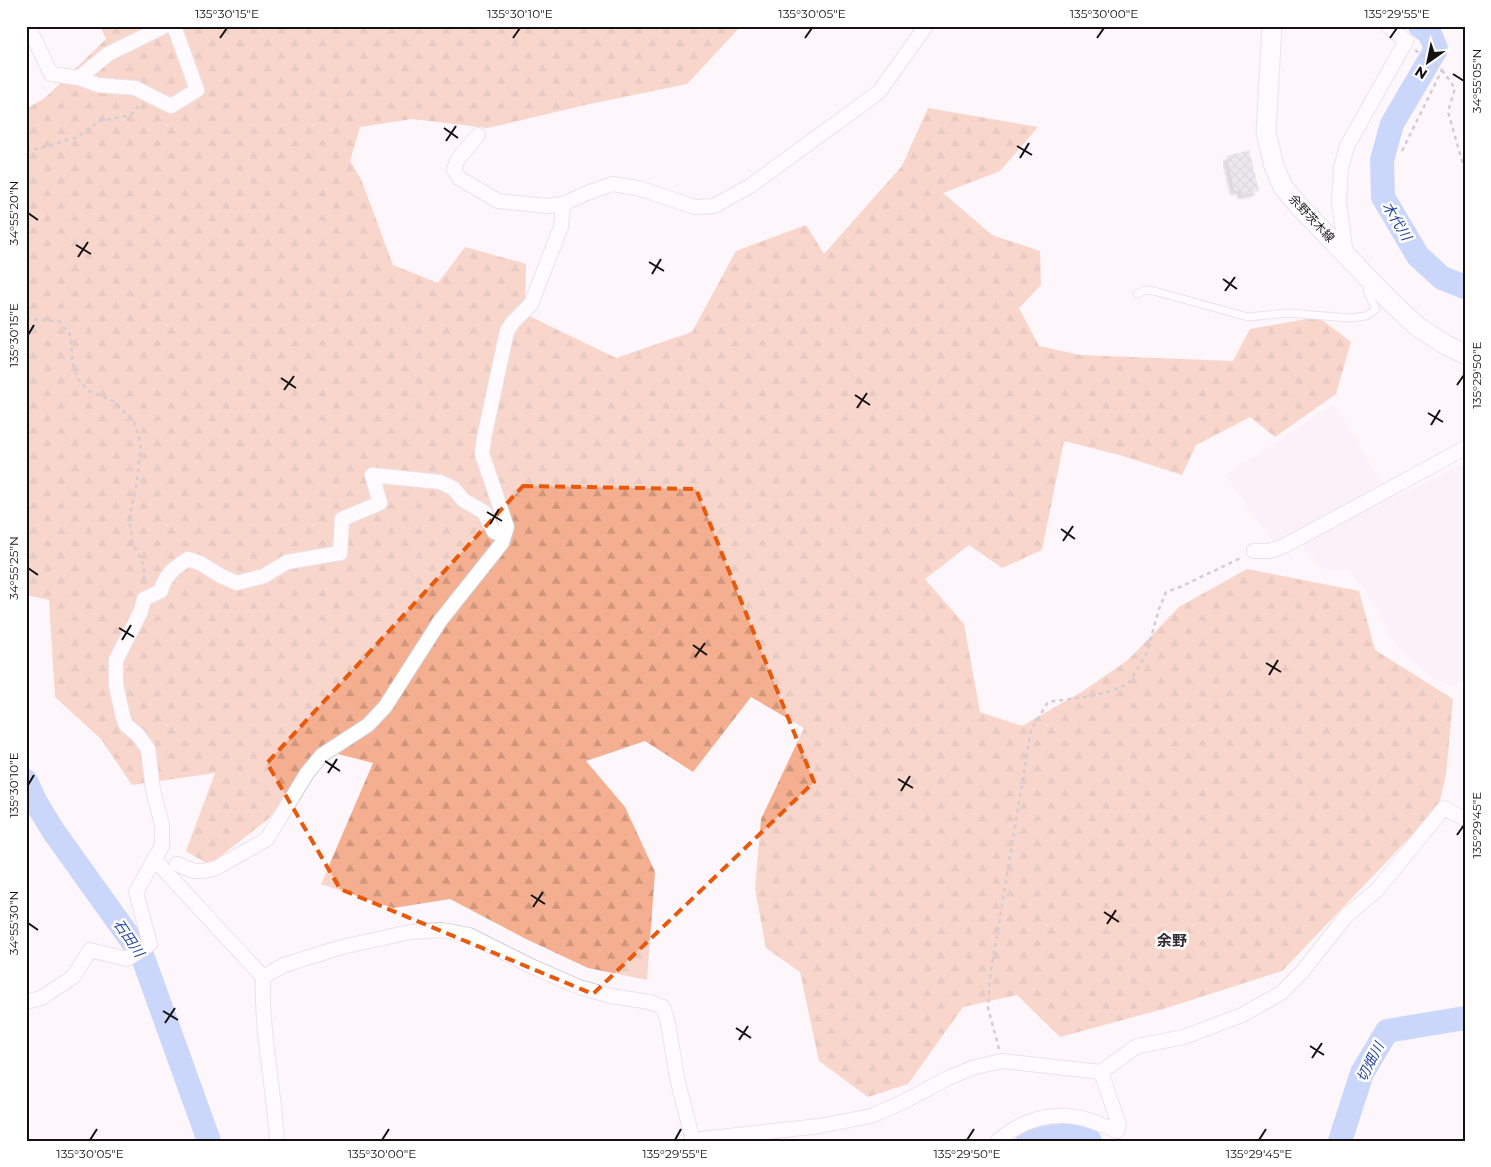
<svg xmlns="http://www.w3.org/2000/svg" width="1491" height="1167" viewBox="0 0 1491 1167" font-family="Montserrat,'Noto Sans JP',sans-serif">
  <style>
    .built { fill: #f8eaf4 }
    .forest { fill: url(#forest-firs) }
    .lines { fill: none; stroke-linecap: round; stroke-linejoin: round }
    .river { stroke: #8fb0fb; stroke-width: 24 }
    .building { fill: url(#building-cross-hatch); filter: url(#shadow) }
    .lane-casing { stroke: #d4cdd2; stroke-width: 9 }
    .street-casing { stroke: #d4cdd2; stroke-width: 16 }
    .secondary-casing { stroke: #d4cdd2; stroke-width: 21 }
    .path { stroke: #a19c9f; stroke-width: 2.5; stroke-dasharray: 4 4; stroke-linecap: butt }
    .lane { stroke: #fff; stroke-width: 7 }
    .street { stroke: #fff; stroke-width: 14 }
    .secondary { stroke: #fff; stroke-width: 19 }
    .marked { fill: none; stroke: #e8590c; stroke-width: 4; stroke-dasharray: 10 6; stroke-linejoin: round }
    .ticks { fill: none; stroke: #141113; stroke-width: 2 }
    .labels { text-anchor: middle; dominant-baseline: central; stroke-width: 5; stroke-linejoin: round; paint-order: stroke }
    .street-label { font-size: 12px; fill: #141113; stroke: #fff }
    .water-label { font-size: 14px; font-style: italic; fill: #27459b; stroke: #fff }
    .quarter-label { font-size: 15px; font-weight: bold; fill: #302b2f; stroke: #fff }
    .neatline { fill: none; stroke: #141113; stroke-width: 2 }
    .ticks-label { font-size: 12px; text-anchor: middle; fill: #141113 }
  </style>
  <defs>
    <pattern id="forest-firs" width="22" height="20" patternUnits="userSpaceOnUse" patternTransform="scale(1.25)"><rect width="22" height="20" fill="#f4af91"/><path d="M5 1l3.5 6h-7zM16 11l3.5 6h-7z" fill="#d0967c"/></pattern>
    <pattern id="building-cross-hatch" width="8" height="8" patternUnits="userSpaceOnUse" patternTransform="scale(1.25)"><rect width="8" height="8" fill="#d8d5dd"/><path d="M0 0l8 8M0 8l8-8" fill="none" stroke="#b8b6bd"/></pattern>
    <filter id="shadow"><feDropShadow dx="-4.5" dy="4.5" stdDeviation="1" flood-color="#0004"/></filter>
  </defs>
  <rect width="100%" height="100%" fill="#fdf6fb"/>
  <path class="built" d="M1334,404l58,95 73,-36v216l-13,8 -20,-10 -35,-29 -30,-56 -19,-22 -25,-1 -22,-25 -25,2 -51,-71z"/>
  <path class="forest" d="M100,26h641l-54,58 -102,21 -97,23 -76,-9 -52,8 -10,34 11,18 32,86 45,18 27,-36 61,17 -1,50 91,44 76,-26 44,-81 70,-26 18,29 78,-88 26,-58 110,19 -38,44 -57,22 49,42 48,16 1,34 -22,23 20,38 41,9 153,6 17,-32 68,-12 33,25 -15,52 -61,43 -25,-20 -54,28 -14,30 -59,-19 -59,-15 -22,109 -40,18 -33,-23 -44,34 39,45 16,88 42,14 61,-35 45,-31 51,-53 68,-38 112,22 16,59 78,49 -7,76 -8,33 -156,163 -119,38 -103,28 -43,-42 -54,12 -55,77 -40,13 -49,-36 -19,-89 -34,-24 -11,-59 6,-70 43,-91 -53,-31 -58,75 -48,-31 -59,20 39,46 30,65 -8,108 -59,-12 -62,-29 -76,-40 -57,9 -72,-24 52,-121 -43,-11 -63,68 -58,45 -23,-14 29,-78 -83,12 -31,-46 -46,-42 -6,-97 -23,-5v-486l19,-11 61,-59z"/>
  <g class="lines">
    <path class="river" d="M1420,26l10,8 6,15 -44,75 -10,36 1,37 35,59 24,22 23,9
      M26,781l9,20 19,31 88,123 67,186
      M1028,1141l26,-9 21,1 15,8
      M1340,1141l22,-68 25,-42 78,-13"/>
  </g>
  <path class="building" d="M1249,150l10,41 -16,4 -2,-6 -6,2 -8,-35z"/>
  <g class="lines">
    <defs>
      <path id="lane" d="M1137,294l8,-4 9,1 94,26 39,-4 63,5 16,-2 10,-7 -9,-18 6,-6"/>
      <path id="street" d="M28,26l23,48 28,4 19,7 37,3 36,18 26,-16 -23,-64
        M79,78l29,-24 57,-28
        M478,135l-20,24 -4,10 5,9 39,23 49,5 16,-2 24,-11 25,-9 26,4 57,19 19,-1 36,-20 129,-94 47,-66
        M1346,255l-7,-53 2,-34 6,-22 59,-105 -18,-15
        M1254,551h16l16,-6 179,-97
        M154,859l109,118c-2,55 11,109 14,164
        M177,864l17,7h10l12,-3 51,-29 40,-66 15,-18 46,-30 17,-18 55,-86 62,-78 5,-16 -25,-73 2,-16 23,-107 6,-9 18,-18 30,-77 2,-23
        M263,977l21,-12 58,-18 68,-15 32,-2 27,5 64,32 46,20 32,9 39,6 13,5 5,16 9,55 16,63
        M26,1002l15,-4 32,-21 17,-27 37,9 23,-15 -14,-52 26,-46v-21l-9,-35 -5,-41 -10,-14 -12,-10 -3,-8 -7,-32v-25l25,-49 3,-12 17,-8c3,-15 14,-24 27,-32l12,4 21,13 16,7 27,-7 23,-14 53,-9 2,-34 38,-16 -8,-28 68,7 13,6 10,12 21,12 10,20 10,3
        M693,1140l126,-14 52,-10 32,-14 47,-25 25,-10 27,-6 99,11 36,-26 47,-9 58,-22 39,-22 21,-21 45,-57 30,-25 67,-82 21,11
        M998,1141c23,-21 56,-31 87,-22 11,3 22,8 32,12l2,-6 -18,-53"/>
      <path id="secondary" d="M1272,26l-6,106 8,34 9,21 16,19 93,97 26,24 28,18 19,9"/>
    </defs>
    <use href="#lane" class="lane-casing"/>
    <use href="#street" class="street-casing"/>
    <use href="#secondary" class="secondary-casing"/>
    <path class="path" d="M1442,70l13,18 -7,24 17,59
      M26,151l23,-5 28,-9 23,-16 31,-6 8,-10
      M1402,151l40,-81 -27,-20
      M26,319l33,2 12,15 1,24 5,18 12,13 26,11 19,20 7,22 -4,37 -8,39 4,23 11,23v18
      M999,1049l-11,-41 2,-31 41,-247 17,-28 44,-6 19,-5 17,-7 18,-29 13,-46 7,-17 14,-5 63,-30"/>
    <use href="#lane" class="lane"/>
    <use href="#street" class="street"/>
    <use href="#secondary" class="secondary"/>
  </g>
  <path d="M0 0H1491V1167H0ZM523,486l173,3 118,293 -221,212 -253,-105 -73,-126z" fill="#fdf6fb" fill-opacity=".55" fill-rule="evenodd"/>
  <path class="marked" d="M523,486l173,3 118,293 -221,212 -253,-105 -73,-126z"/>
  <path class="ticks" d="M220,38l7,-10M513,38l7,-10M805,38l7,-10M1097,38l7,-10M1390,38l7,-10M1453,74l11,7M444,128l14,10M446,141l10,-15M1017,146l15,9M1020,158l9,-15M28,213l10,7M76,245l15,9M78,257l10,-15M649,262l15,9M652,274l9,-15M1223,279l14,10M1225,291l10,-14M28,335l6,-10M281,378l15,10M1457,385l7,-10M284,390l10,-14M855,395l15,10M857,408l10,-15M1428,413l15,9M1431,425l9,-15M487,512l15,9M490,524l9,-15M1061,529l14,10M1063,541l10,-15M28,568l10,7M119,628l15,9M122,640l9,-15M693,645l14,10M695,657l10,-14M1266,663l15,9M1269,675l9,-15M325,761l15,10M328,773l9,-14M898,779l15,9M28,785l6,-10M901,791l9,-15M1457,835l7,-10M531,895l14,9M533,907l10,-15M1104,912l15,10M28,923l10,7M1107,924l9,-14M163,1011l15,9M165,1023l10,-15M736,1028l15,10M739,1040l9,-14M1310,1046l14,9M1312,1058l10,-15M90,1140l7,-11M382,1140l7,-11M675,1140l6,-11M967,1140l7,-11M1259,1140l7,-11"/>
  <g class="labels">
    <g class="street-label">
      <text transform="translate(1312 218) rotate(47)">余野茨木線</text>
    </g>
    <g class="water-label">
      <text transform="translate(1397 221) rotate(59)">木代川</text>
      <text transform="translate(129 938) rotate(56)">石田川</text>
      <text transform="translate(1370 1062) rotate(-63)">切畑川</text>
    </g>
    <g class="quarter-label">
      <text x="1172" y="940">余野</text>
    </g>
  </g>
  <rect width="1491" height="1167" fill="none" stroke="#ffffff" stroke-width="55"/>
  <g transform="translate(1428 62) rotate(213)" stroke="#ffffff" stroke-width="4" paint-order="stroke">
  <path d="M0-4L9 19L0 12L-9 19Z" fill="#141113"/>
  <text y="-8" font-size="14" font-weight="bold" text-anchor="middle" fill="#141113">N</text>
  </g>
  <rect x="28" y="28" width="1436" height="1112" class="neatline"/>
  <g class="ticks-label">
    <text x="227" y="18">135°30'15"E</text>
    <text x="520" y="18">135°30'10"E</text>
    <text x="812" y="18">135°30'05"E</text>
    <text x="1104" y="18">135°30'00"E</text>
    <text x="1397" y="18">135°29'55"E</text>
    <text transform="translate(1477 81) rotate(-90)" y="4">34°55'05"N</text>
    <text transform="translate(14 213) rotate(-90)" y="4">34°55'20"N</text>
    <text transform="translate(14 335) rotate(-90)" y="4">135°30'15"E</text>
    <text transform="translate(1477 375) rotate(-90)" y="4">135°29'50"E</text>
    <text transform="translate(14 568) rotate(-90)" y="4">34°55'25"N</text>
    <text transform="translate(14 785) rotate(-90)" y="4">135°30'10"E</text>
    <text transform="translate(1477 825) rotate(-90)" y="4">135°29'45"E</text>
    <text transform="translate(14 923) rotate(-90)" y="4">34°55'30"N</text>
    <text x="90" y="1158">135°30'05"E</text>
    <text x="382" y="1158">135°30'00"E</text>
    <text x="675" y="1158">135°29'55"E</text>
    <text x="967" y="1158">135°29'50"E</text>
    <text x="1259" y="1158">135°29'45"E</text>
  </g>
</svg>
